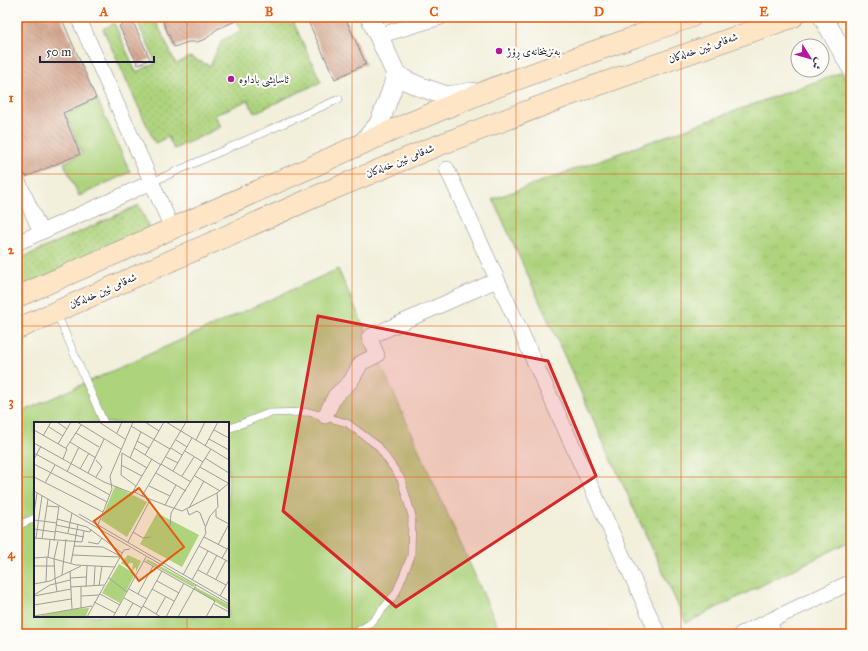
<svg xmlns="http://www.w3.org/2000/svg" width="868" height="651" viewBox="0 0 868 651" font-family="'IM FELL Great Primer',Amiri,serif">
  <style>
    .grass { fill: url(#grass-dots); stroke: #687a5c }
    .park { fill: url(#park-crowns); stroke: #687a5c }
    .garden { fill: #aed37d; stroke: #687a5c; fill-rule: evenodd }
    .building { fill: url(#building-back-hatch) }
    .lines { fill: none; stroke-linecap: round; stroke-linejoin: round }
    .service-casing { stroke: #8a888b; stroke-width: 8 }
    .minor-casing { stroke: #8a888b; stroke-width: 16 }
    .tertiary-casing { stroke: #8a888b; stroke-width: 20 }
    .secondary-casing { stroke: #8a888b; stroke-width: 22 }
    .service { stroke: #fff; stroke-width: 7 }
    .minor { stroke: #fff; stroke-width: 15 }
    .tertiary { stroke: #fff; stroke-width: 19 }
    .secondary { stroke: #fde5c5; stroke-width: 21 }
    .marked { fill: #d62828; fill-opacity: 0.2; stroke: #d62828; stroke-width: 3; stroke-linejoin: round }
    .grid { fill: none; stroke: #e8590c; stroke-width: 1; stroke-opacity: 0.55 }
    .poi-dot { fill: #b5179e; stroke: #fdfcf7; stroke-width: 1.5 }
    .labels { text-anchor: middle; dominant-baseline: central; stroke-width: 4; stroke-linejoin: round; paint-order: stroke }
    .street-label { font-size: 11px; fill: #22223b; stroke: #fdfcf7 }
    .poi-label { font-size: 11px; fill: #22223b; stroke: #fdfcf7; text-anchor: start }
    .inset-road { fill: none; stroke: #9f9d9b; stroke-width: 1 }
    .view { fill: #e8590c; fill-opacity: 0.15; stroke: #e8590c; stroke-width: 2 }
    .inset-edge { fill: none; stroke: #22223b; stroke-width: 2 }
    .neatline { fill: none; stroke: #e8590c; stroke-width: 1.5 }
    .grid-label { font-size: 13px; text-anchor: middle; font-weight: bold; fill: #e8590c }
  </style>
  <defs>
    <pattern id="grass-dots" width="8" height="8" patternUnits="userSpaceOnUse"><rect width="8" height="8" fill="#aed37d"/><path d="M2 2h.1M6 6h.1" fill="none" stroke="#95b56d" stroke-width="1.8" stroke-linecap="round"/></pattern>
    <pattern id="park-crowns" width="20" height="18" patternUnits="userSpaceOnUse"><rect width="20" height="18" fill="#aed37d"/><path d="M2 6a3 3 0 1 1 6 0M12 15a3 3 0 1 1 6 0" fill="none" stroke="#95b56d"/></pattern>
    <pattern id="building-back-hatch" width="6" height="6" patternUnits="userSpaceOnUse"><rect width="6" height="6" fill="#d5a790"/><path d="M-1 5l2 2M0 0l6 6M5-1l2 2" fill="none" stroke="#ac8877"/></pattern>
  </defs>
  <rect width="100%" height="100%" fill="#fdfcf7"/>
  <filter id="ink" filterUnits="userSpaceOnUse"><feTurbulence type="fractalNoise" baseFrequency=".025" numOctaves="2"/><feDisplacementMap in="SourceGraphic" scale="8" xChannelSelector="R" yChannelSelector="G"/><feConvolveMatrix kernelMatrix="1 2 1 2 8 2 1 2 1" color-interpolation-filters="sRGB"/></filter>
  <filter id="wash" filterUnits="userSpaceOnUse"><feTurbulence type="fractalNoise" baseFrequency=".012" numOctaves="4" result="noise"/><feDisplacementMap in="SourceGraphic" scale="16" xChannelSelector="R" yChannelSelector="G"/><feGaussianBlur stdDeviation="0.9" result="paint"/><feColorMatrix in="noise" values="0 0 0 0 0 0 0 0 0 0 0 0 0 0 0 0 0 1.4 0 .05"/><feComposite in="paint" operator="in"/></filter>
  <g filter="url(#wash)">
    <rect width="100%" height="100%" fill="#f2efdb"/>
    <path class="grass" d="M135,17h19l22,47 14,-7 20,9 12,-26 19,-8 -7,-15h57l30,65 -67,31 -6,-13 -33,15 6,12 -47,22 -6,-12 -13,6 -52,-114 11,-6 22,49 20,-9z
      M139,205l11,25 -133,59v-29z"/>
    <path class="park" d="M842,72l9,16v453l-165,82 -193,-424z"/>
    <path class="garden" d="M97,99l33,73 -51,24 -15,-33 18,-9 -17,-40z
      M338,269l163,365h-484v-220zM35,423h193v193h-193z"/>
    <g id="blocks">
      <path class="building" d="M17,17h44l35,81 -33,15 17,41 -54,23 -9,-22z
        M161,17h84l-28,12 -11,10 -9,3h-9l-14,5z
        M306,17h39l21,47 -31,15z
        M132,20l18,39 -12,6 -19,-39z"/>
    </g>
  </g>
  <g filter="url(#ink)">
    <use href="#blocks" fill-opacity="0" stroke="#8a888b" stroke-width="1"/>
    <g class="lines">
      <defs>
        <path id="service" d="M152,182l187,-83
          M57,314l47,109
          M228,429l41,-16 40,-1 38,11 31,23 23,33 11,37 -1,40 -15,37 -25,30 -18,11
          M17,526l18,-8"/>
        <path id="minor" d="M78,17l94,211
          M378,36l63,-19
          M447,169l211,465
          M17,179l24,53
          M17,243l135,-61
          M325,416l10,-20 16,-15 10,-18 16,-8 -8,-18 128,-57
          M741,634l28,-13
          M774,634l-5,-13 82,-39"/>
        <path id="tertiary" d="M370,17l26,57 11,7 14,6 26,9 25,-4
          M823,17l28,50
          M362,143l17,-19 13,-35 4,-15"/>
        <path id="secondary" d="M17,297l297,-131c58,-28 116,-52 175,-76 67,-26 135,-49 202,-73
          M17,329l309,-137 103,-43 146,-56 218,-76"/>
      </defs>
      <use href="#service" class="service-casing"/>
      <use href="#minor" class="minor-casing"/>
      <use href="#tertiary" class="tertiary-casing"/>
      <use href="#secondary" class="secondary-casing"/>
      <use href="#service" class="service"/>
      <use href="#minor" class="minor"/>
      <use href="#tertiary" class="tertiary"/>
      <use href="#secondary" class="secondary"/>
    </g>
  </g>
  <path class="marked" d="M318,316l230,45 48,115 -200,131 -113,-96z"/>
  <path class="grid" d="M187,17v406M352,17v617M516,17v617M681,17v617M17,174h834M17,326h834M17,477h18M228,477h623M187,616v18"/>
  <g class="poi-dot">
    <circle cx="499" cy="51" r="4"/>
    <circle cx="231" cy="79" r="4"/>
  </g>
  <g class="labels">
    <g class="street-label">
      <text transform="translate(703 48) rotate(-19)">شەقامی ئیبن خەلەکان</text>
      <text transform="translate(400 161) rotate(-22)">شەقامی ئیبن خەلەکان</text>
      <text transform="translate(103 291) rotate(-24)">شەقامی ئیبن خەلەکان</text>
    </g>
    <g class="poi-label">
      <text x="507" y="51">بەنزینخانەی ڕۆژ</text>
      <text x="239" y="79">ئاسايشى باداوه</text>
    </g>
  </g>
  <g transform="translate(34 422)">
    <rect width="195" height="195" fill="#f2efdb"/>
    <path d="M94,133l13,6 -5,11v-5l-4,4 1,-8h-4l-2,4 -6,-4zM113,137l48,26 -2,2 -47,-26zM161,165l34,18v5l-35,-21z" fill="#aed37d"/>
    <path d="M81,64l32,16 -20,35 -26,-17z" fill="#aed37d"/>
    <path d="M123,91l42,22 -17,32 -42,-23zM85,142l16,10 -15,29 -18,-10zM55,186l-3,8 -52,1 40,-8z" fill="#aed37d"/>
    <path class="inset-road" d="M23,0l10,7M43,0l44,27M65,0l26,17M111,0l14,9M132,0l63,38M97,4l39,23M15,5l14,9M0,8l33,19 -4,10M180,8l15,8M42,11l23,14M83,11l5,-11M9,14l8,-14M175,17l20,11M142,18l11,7M162,18l9,-18M103,19l12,7M36,20l26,16M0,21l70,39 28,11 20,-34M24,22l13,-22M171,24l13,-24M32,26l15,-23M100,26l27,17M137,26l11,7M151,29l18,11M0,31l76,42M88,31l-1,22 15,11M88,31l25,15M111,33l19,-33M132,35l12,6M96,36l11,-26M171,36l24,15M0,37l7,-13M0,42l73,38M127,42l30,18M87,43l21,11M166,45l28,16M46,47l9,-16M139,49l19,-33M33,50l12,-25M54,51l16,-34M122,51l30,18M148,54l12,-19M161,54l25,15M0,55l69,35M62,55l6,-10 -6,-7M11,61l10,-18M115,64l21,10M0,69l195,113M99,69l9,5 44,-74M108,74l23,9 11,-20M131,83l17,6 35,-18 12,-10M13,84l12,1M155,86l15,-27M153,87l2,6 8,-4 3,2 5,13M182,88v7l13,7M0,91l3,-20M45,92l150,87M23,97l30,8 35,26M0,98l23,3M22,103l34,7 1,-3M64,103l14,-36 -2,-13 23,-54M136,105l1,-14 40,-64M0,107l21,3M21,109l29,6M99,110l10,6 8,-1M34,111l4,-20M170,115l23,12M0,116l48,4 2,-11M2,116l6,-42M8,117l6,-40M20,119l5,-35M54,120l10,2 4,-6M94,120l22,-42M184,123l11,-21M40,124l29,1 17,9M165,124l30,16M38,133l48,2M14,135l2,-17M0,136l13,-1 29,8 39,2M188,136l7,-12M110,139l71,40 -9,16M37,141l7,-39M0,144h21M164,148l28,15M36,149l2,38M173,152l10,-19M28,153l4,-36M149,153l23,-42 -1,-5 5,-12 8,-9 -1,-14M21,156l-1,-19 4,-18M21,156l2,14M36,156l16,-1M75,156l18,14M182,157l10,-19M158,158l16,-29M123,159l22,12M12,160l1,-25M0,162l16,-3 31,-15M60,164l1,-20M65,164l3,-20M36,165l34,-2M47,165v21M52,165l1,-21M95,167l18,10M118,167l22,12M66,172l20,11M104,172l15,-28M0,173l16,-10 20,-5M0,174l37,-7M47,174l18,-1M186,174l9,-16M90,176l18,10M60,180l21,11M180,182l15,8M0,183l37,-6M109,184l18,11M122,192l10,-18M0,194l58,-10M53,195l37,-67 6,-1M79,195l33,-60M91,195l8,-14M103,195l25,-46M132,195l18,-34M144,195l18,-32"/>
    <path class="view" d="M105,66l45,59 -45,34 -45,-60z"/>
    <rect width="195" height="195" class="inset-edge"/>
  </g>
  <rect width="868" height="651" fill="none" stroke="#fdfcf7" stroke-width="44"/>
  <g transform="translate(810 58) rotate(127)"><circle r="19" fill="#fdfcf7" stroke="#a5a5ac"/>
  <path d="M0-3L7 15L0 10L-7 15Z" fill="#b5179e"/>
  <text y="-6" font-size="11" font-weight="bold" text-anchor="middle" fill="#22223b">ش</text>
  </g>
  <path d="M40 56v6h114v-6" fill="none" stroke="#22223b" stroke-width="2"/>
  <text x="46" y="56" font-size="12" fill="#22223b" stroke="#fdfcf7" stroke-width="3" paint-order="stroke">50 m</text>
  <rect x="22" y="22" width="824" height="607" class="neatline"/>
  <g class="grid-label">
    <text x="104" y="16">A</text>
    <text x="269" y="16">B</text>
    <text x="434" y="16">C</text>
    <text x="599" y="16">D</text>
    <text x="764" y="16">E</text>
    <text x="11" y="102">1</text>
    <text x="11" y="254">2</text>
    <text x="11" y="406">3</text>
    <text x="11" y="558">4</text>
  </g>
</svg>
